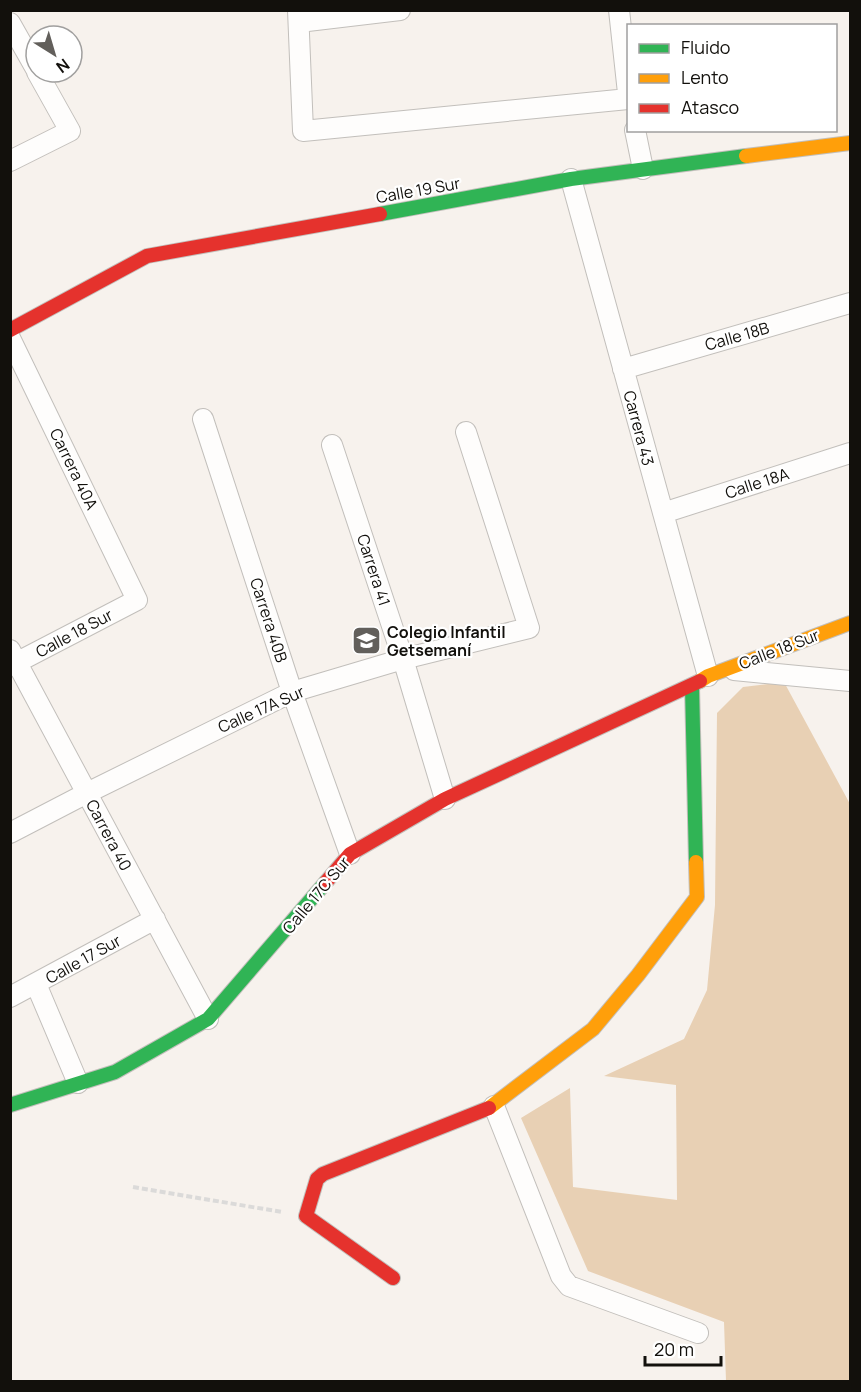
<svg xmlns="http://www.w3.org/2000/svg" width="861" height="1392" viewBox="0 0 861 1392" font-family="Manrope,sans-serif">
  <style>
    .forest { fill: #e8d0b4 }
    .lines { fill: none; stroke-linecap: round; stroke-linejoin: round }
    .street-casing { stroke: #c2bfbb; stroke-width: 22 }
    .fast-casing { stroke: #c2bfbb; stroke-width: 16 }
    .slow-casing { stroke: #c2bfbb; stroke-width: 16 }
    .jam-casing { stroke: #c2bfbb; stroke-width: 16 }
    .path { stroke: #dbdad9; stroke-width: 4; stroke-dasharray: 6 3; stroke-linecap: butt }
    .street { stroke: #fefdfc; stroke-width: 20 }
    .fast { stroke: #30b455; stroke-width: 14 }
    .slow { stroke: #ff9f0a; stroke-width: 14 }
    .jam { stroke: #e5322d; stroke-width: 14 }
    .labels { text-anchor: middle; dominant-baseline: central; stroke-width: 4.5; stroke-linejoin: round; paint-order: stroke }
    .street-label { font-size: 16px; fill: #12100c; stroke: #fff }
    .poi-label { font-size: 16px; font-weight: bold; fill: #12100c; stroke: #fff; text-anchor: start }
  </style>
  <rect width="100%" height="100%" fill="#f7f2ed"/>
  <path class="forest" d="M784,682l66,122v577h-124l-2,-59 -136,-51 -67,-153 49,-30 3,99 104,13 -1,-115 -72,-9 80,-37 23,-49 8,-85 2,-192 26,-26z"/>
  <g class="lines">
    <defs>
      <path id="street" d="M298,10l5,121 325,-32
        M619,10l9,83
        M299,22l101,-12
        M10,23l26,46
        M635,130l8,39
        M10,161l60,-30 -33,-59
        M571,179l137,497
        M10,338l127,262 -127,66
        M623,369l227,-66
        M203,419l89,273 58,162
        M332,445l71,214 42,140
        M663,513l187,-60
        M10,650l198,369
        M734,670l116,11
        M10,833l77,-40 205,-101 111,-33 126,-31 -63,-196
        M36,984l42,99
        M10,997l145,-78
        M494,1106l67,170 8,10 129,47"/>
      <path id="fast" d="M380,214l191,-35 175,-23
        M692,686l4,176
        M10,1105l105,-33 93,-53 118,-137"/>
      <path id="slow" d="M746,156l104,-13
        M700,681l8,-5 142,-53
        M489,1108l104,-79 45,-54 59,-78 -1,-35"/>
      <path id="jam" d="M10,330l137,-74 233,-42
        M326,882l24,-28 95,-55 255,-118
        M393,1278l-87,-62 11,-37 6,-5 166,-66"/>
    </defs>
    <use href="#street" class="street-casing"/>
    <use href="#fast" class="fast-casing"/>
    <use href="#slow" class="slow-casing"/>
    <use href="#jam" class="jam-casing"/>
    <path class="path" d="M133,1187l149,25"/>
    <use href="#street" class="street"/>
    <use href="#fast" class="fast"/>
    <use href="#slow" class="slow"/>
    <use href="#jam" class="jam"/>
  </g>
  <defs>
    <symbol id="school-square" viewBox="-11 -11 22 22"><rect x="-9" y="-9" width="18" height="18" rx="4" fill="#625f5b" stroke="#fff"/><path d="M0-5L7-2L0 1L-7-2ZM-4 1L0 2.5L4 1V4Q0 6-4 4Z" fill="#fff"/></symbol>
  </defs>
  <g fill-rule="evenodd">
    <use href="#school-square" x="350" y="624" width="33" height="33"/>
  </g>
  <g class="labels">
    <g class="street-label">
      <text transform="translate(418 190) rotate(-10)">Calle 19 Sur</text>
      <text transform="translate(737 336) rotate(-16)">Calle 18B</text>
      <text transform="translate(639 428) rotate(75)">Carrera 43</text>
      <text transform="translate(74 469) rotate(64)">Carrera 40A</text>
      <text transform="translate(757 483) rotate(-18)">Calle 18A</text>
      <text transform="translate(374 570) rotate(72)">Carrera 41</text>
      <text transform="translate(269 620) rotate(72)">Carrera 40B</text>
      <text transform="translate(74 633) rotate(-28)">Calle 18 Sur</text>
      <text transform="translate(779 649) rotate(-21)">Calle 18 Sur</text>
      <text transform="translate(261 709) rotate(-24)">Calle 17A Sur</text>
      <text transform="translate(109 835) rotate(62)">Carrera 40</text>
      <text transform="translate(316 895) rotate(-50)">Calle 17C Sur</text>
      <text transform="translate(83 959) rotate(-29)">Calle 17 Sur</text>
    </g>
    <g class="poi-label">
      <text x="387" y="632">Colegio Infantil<tspan x="387" dy="18">Getsemaní</tspan></text>
    </g>
  </g>
  <rect width="861" height="1392" fill="none" stroke="#12100c" stroke-width="24"/>
  <rect x="627" y="24" width="210" height="108" fill="#ffffff" stroke="#a09f9e" stroke-width="1.5"/>
  <rect x="639" y="44" width="30" height="9" fill="#30b455" stroke="#a09f9e" stroke-width="1.5"/>
  <text x="681" y="54" font-size="18" fill="#12100c">Fluido</text>
  <rect x="639" y="74" width="30" height="9" fill="#ff9f0a" stroke="#a09f9e" stroke-width="1.5"/>
  <text x="681" y="84" font-size="18" fill="#12100c">Lento</text>
  <rect x="639" y="104" width="30" height="9" fill="#e5322d" stroke="#a09f9e" stroke-width="1.5"/>
  <text x="681" y="114" font-size="18" fill="#12100c">Atasco</text>
  <g transform="translate(54 54) rotate(143)"><circle r="28" fill="#ffffff" stroke="#a09f9e" stroke-width="1.5"/>
  <path d="M0-4.5L10 22L0 15L-10 22Z" fill="#625f5b"/>
  <text y="-9" font-size="16" font-weight="bold" text-anchor="middle" fill="#12100c">N</text>
  </g>
  <path d="M645 1356v9h76v-9" fill="none" stroke="#12100c" stroke-width="3"/>
  <text x="654" y="1356" font-size="18" fill="#12100c" stroke="#ffffff" stroke-width="4.5" paint-order="stroke">20 m</text>
</svg>
